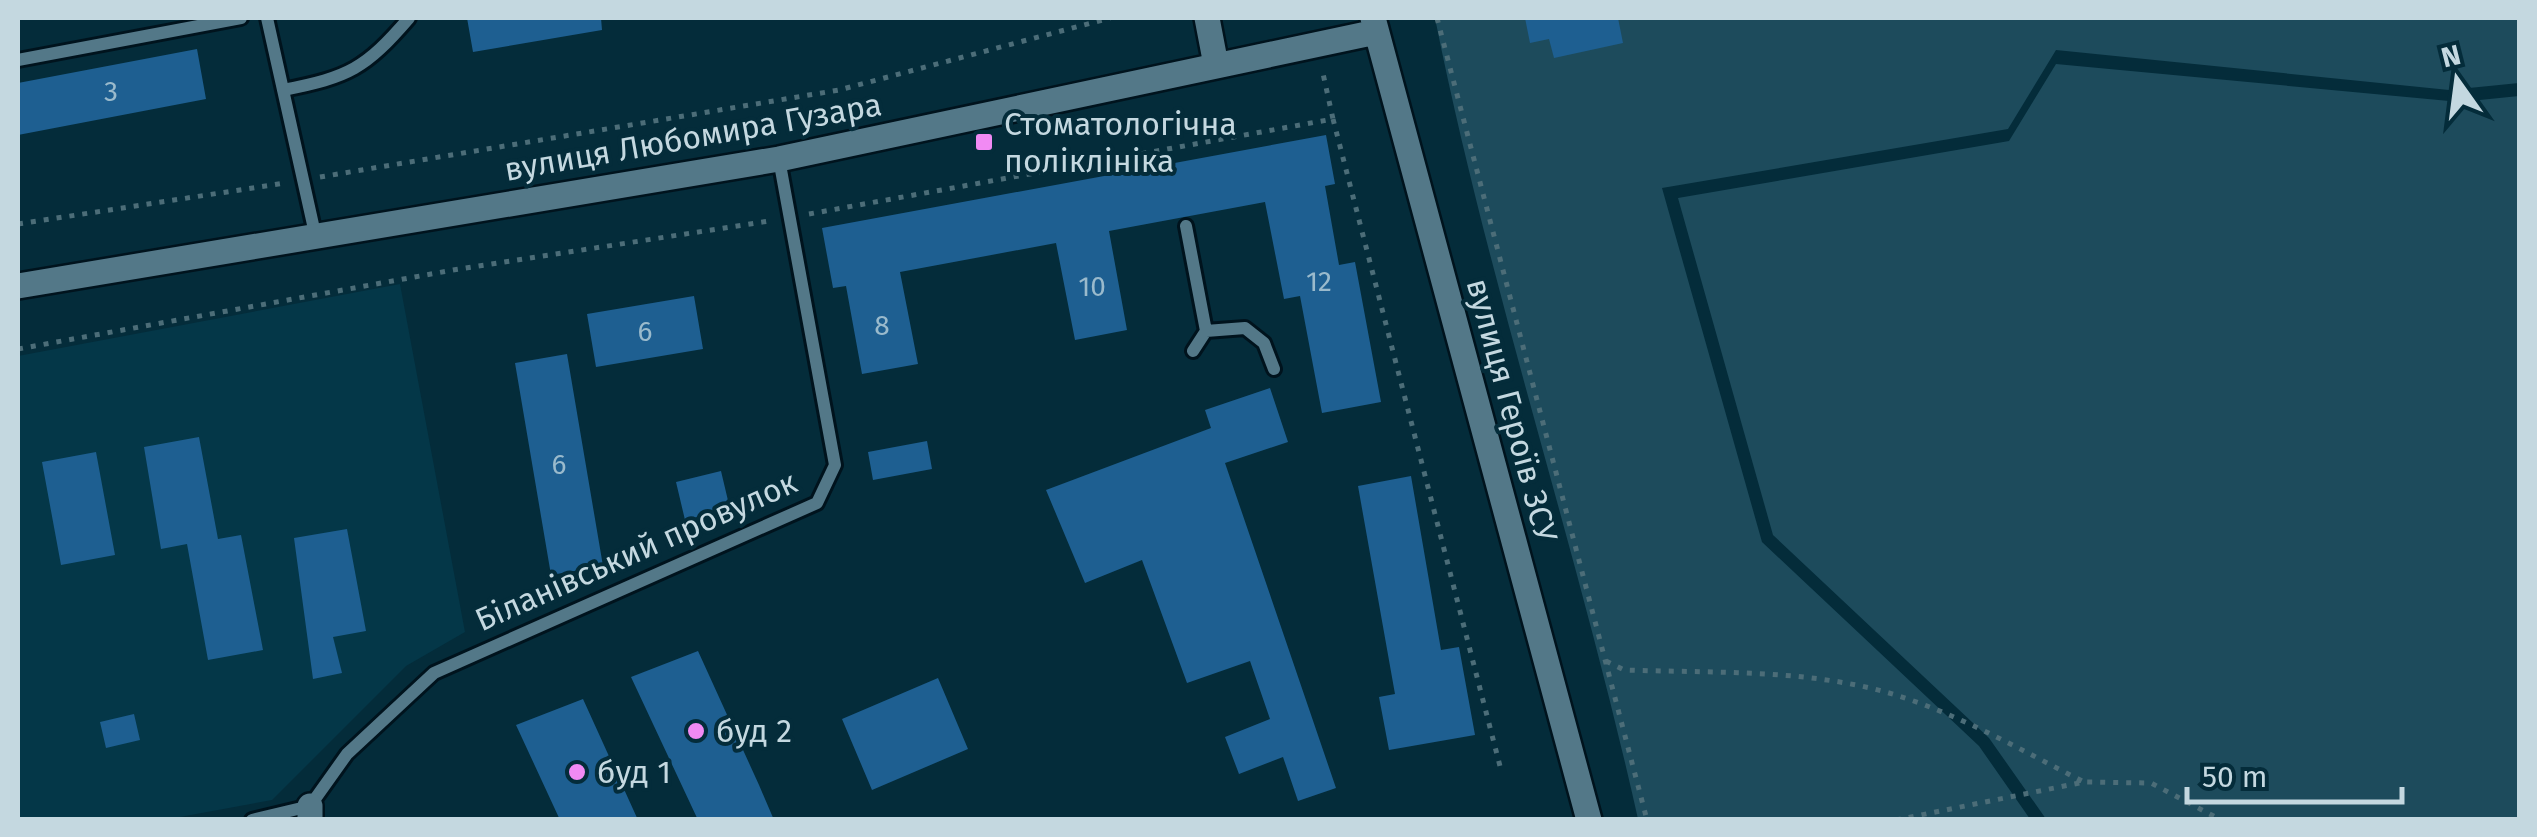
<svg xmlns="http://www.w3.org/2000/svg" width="2537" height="837" viewBox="0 0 2537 837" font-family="'Fira Sans',sans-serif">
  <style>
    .built { fill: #043748 }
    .green { fill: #1d4b5c }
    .building { fill: #1e5f91 }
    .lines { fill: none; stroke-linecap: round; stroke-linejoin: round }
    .service-casing { stroke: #00131d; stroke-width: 18 }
    .minor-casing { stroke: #00131d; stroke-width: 30 }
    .path { stroke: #4c6d78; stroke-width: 5; stroke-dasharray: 5 8; stroke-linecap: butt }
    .service { stroke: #537888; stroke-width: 12 }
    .minor { stroke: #537888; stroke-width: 25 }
    .poi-dot { fill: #f18af4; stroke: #042c3a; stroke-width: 4 }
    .labels { text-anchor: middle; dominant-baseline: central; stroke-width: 8; stroke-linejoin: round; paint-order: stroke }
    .number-label { font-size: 28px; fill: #9abacc }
    .poi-label { font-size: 32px; fill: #c4d8e0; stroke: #042c3a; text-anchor: start }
    .street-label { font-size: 32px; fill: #c4d8e0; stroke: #042c3a }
  </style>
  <rect width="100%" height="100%" fill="#042c3a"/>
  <path class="built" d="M400,284l65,348 -59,34 -134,134 -103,19 -151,1v-464z"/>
  <path class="green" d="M1435,18h1084v65l-70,7 -393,-40 -48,79 -346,59 100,354 217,204 51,73h-392c-60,-269 -149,-531 -203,-801z
    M2056,64l404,38 59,-6v723h-473l-57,-81 -216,-203 -95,-337 331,-57z"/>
  <path class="building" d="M467,18h134l1,12 -129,22z
    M1525,18h93l5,25 -69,15 -5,-19 -19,4z
    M197,49l9,50 -188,36v-52z
    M1326,135l9,49 -10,2 14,79 16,-3 26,140 -59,11 -22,-117 -16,3 -19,-97 -156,29 18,99 -52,10 -19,-97 -156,29 18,92 -56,10 -16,-88 -13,2 -11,-60z
    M694,296l9,53 -107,18 -9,-53z
    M567,354l36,212 -52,9 -36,-212z
    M1270,388l18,54 -63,21 111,325 -38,13 -15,-44 -44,17 -14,-37 45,-18 -20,-58 -63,22 -45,-123 -57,23 -39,-93 165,-62 -6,-18z
    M199,437l19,102 23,-4 22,115 -55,10 -21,-116 -26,5 -17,-102z
    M927,441l5,28 -59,11 -5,-28z
    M96,452l19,103 -54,10 -19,-103z
    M721,471l9,38 -45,11 -9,-38z
    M1411,476l30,174 18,-3 16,88 -86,15 -10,-53 16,-3 -37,-208z
    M347,529l19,102 -33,6 9,36 -29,6 -19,-141z
    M698,651l61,134 15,35h-76l-67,-143z
    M938,678l30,71 -96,41 -30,-71z
    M583,699l55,121h-78l-44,-95z
    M134,714l6,26 -34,8 -6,-26z"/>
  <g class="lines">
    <defs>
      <path id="service" d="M267,18l49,220
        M18,60l223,-42
        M283,90c66,-13 82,-21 126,-72
        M1186,226l20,105
        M1193,351l13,-20 39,-3 19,15 10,26
        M252,820l58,-14 37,-52 87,-81 383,-170 18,-38 -56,-306"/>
      <path id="minor" d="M1207,18l9,47
        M1373,18l216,802
        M18,286l761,-127 597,-127
        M310,806v14"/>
    </defs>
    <use href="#service" class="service-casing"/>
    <use href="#minor" class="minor-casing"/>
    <path class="path" d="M1437,18l210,802
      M1333,119l168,651
      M320,177l519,-87 271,-72
      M809,214l524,-95 -11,-50
      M18,224l267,-41
      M18,349l435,-79 316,-49
      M1606,661l18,9c85,3 175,-1 258,21 72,20 137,58 202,91
      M1896,820l188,-38 67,1 70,37"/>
    <use href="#service" class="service"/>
    <use href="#minor" class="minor"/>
  </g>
  <g class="poi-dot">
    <rect x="974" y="132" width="20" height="20" rx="5"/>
    <circle cx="696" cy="731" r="10"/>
    <circle cx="577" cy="772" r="10"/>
  </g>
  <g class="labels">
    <g class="number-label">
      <text x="111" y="91">3</text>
      <text x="1319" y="281">12</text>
      <text x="1092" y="286">10</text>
      <text x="882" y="325">8</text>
      <text x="645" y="331">6</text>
      <text x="559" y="464">6</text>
    </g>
    <g class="poi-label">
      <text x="1004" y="124">Стоматологічна<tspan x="1004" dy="37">поліклініка</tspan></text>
      <text x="716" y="731">буд 2</text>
      <text x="597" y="772">буд 1</text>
    </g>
    <g class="street-label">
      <text transform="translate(693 137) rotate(-10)">вулиця Любомира Гузара</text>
      <text transform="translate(1512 410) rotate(75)">вулиця Героїв ЗСУ</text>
      <text transform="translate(636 551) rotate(-24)">Біланівський провулок</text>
    </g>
  </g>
  <rect width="2537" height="837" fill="none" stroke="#c4d8e0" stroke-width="40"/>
  <g transform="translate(2457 80) rotate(346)" stroke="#042c3a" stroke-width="8" paint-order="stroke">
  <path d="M0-8L18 38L0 25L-18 38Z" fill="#c4d8e0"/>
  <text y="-15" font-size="28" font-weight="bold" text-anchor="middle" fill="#c4d8e0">N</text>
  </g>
  <path d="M2187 787v15h215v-15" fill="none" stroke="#c4d8e0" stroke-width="5"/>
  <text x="2202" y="787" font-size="30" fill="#c4d8e0" stroke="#042c3a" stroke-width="8" paint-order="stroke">50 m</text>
</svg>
